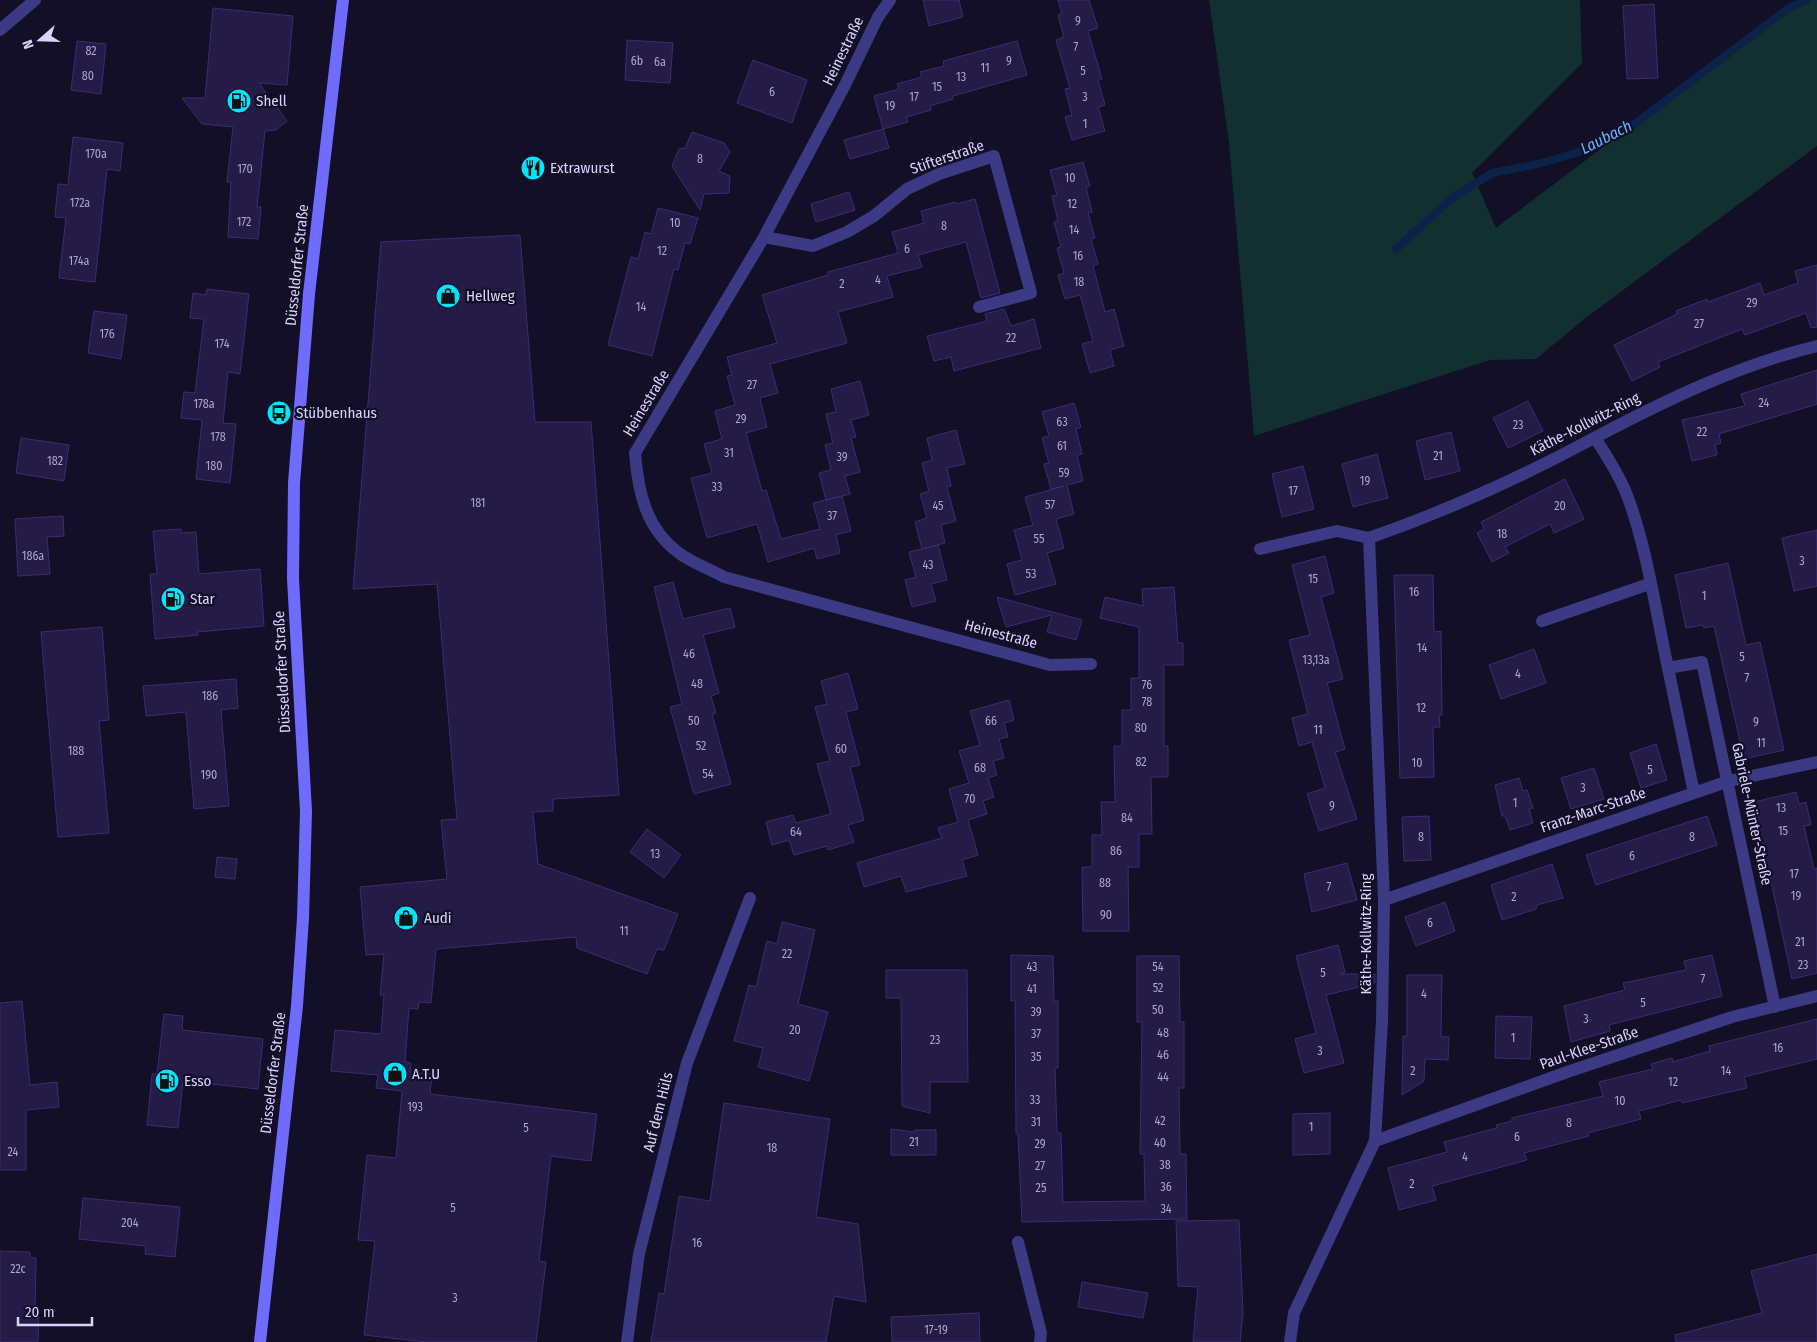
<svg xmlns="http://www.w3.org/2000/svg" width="1817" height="1342" viewBox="0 0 1817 1342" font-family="'Fira Sans Condensed',sans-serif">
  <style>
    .green { fill: #12302f }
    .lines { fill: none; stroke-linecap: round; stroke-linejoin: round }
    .stream { stroke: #0c2248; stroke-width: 8 }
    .building { fill: #241b47; stroke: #3b2d73 }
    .street { stroke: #3d3a85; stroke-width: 12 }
    .secondary { stroke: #6f6bff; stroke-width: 12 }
    .labels { text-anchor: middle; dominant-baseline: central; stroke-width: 4.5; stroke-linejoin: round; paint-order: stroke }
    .number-label { font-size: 12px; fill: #aca6d1 }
    .street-label { font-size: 15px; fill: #d9d4ff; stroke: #130f26 }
    .poi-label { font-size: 15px; fill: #d9d4ff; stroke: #130f26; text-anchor: start }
    .water-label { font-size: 16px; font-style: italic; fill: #62b6ff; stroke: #130f26 }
  </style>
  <rect width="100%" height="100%" fill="#130f26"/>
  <path class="green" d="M1209,0h371l2,63 -110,110 24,55 302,-228h19v146l-234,174 -47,39 -46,1 -236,76 -25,-293z"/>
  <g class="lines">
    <path class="stream" d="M1396,249l55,-50 41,-26 46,-9 38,-11 52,-24 162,-122 17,-7"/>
  </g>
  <path class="building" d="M923,0h36l4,17 -34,9z
    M1058,0h31l9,28 -10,3 14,48 -4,1 7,25 -7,2 7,24 -33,9 -7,-23 7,-2 -7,-26 5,-1 -14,-48 8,-3 -6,-22 4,-2z
    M1654,4l4,74 -31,1 -4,-73z
    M213,8l80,8 -6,69 -28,-2 28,38 -11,9 -11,1 -8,76h4l-3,32 -30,-2 3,-55h-4l6,-55 -31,-3 -20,-26h23z
    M627,40l46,3 -3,40 -45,-3z
    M77,41l29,3 -5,50 -30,-4z
    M1017,41l10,34 -74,21v3l-23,7 1,4 -25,7 2,5 -25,7 -9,-33 25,-7 -2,-5 25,-7 -2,-5 24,-6 -1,-5z
    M753,60l54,20 -15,43 -55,-20z
    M883,129l6,19 -39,11 -6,-19z
    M692,132l32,11 6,9 -11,19 11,5 -1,17 -25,1 -4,16 -28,-44 7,-17 6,-1z
    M73,137l50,6 -3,28 -13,-2 -12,113 -36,-4 7,-60 -11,-1 3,-33 10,1z
    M1083,162l7,24 -4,1 6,25 -4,1 7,25 -4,1 7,25 -5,2 12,46 9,-3 10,37 -14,4 4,16 -24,7 -8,-29 11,-3 -13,-46 -15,4 -7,-24 6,-2 -7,-25 4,-1 -7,-25 4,-1 -6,-25 5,-1 -7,-25z
    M849,192l6,18 -39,12 -5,-18z
    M975,199l25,94 -19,5 -15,-56 -48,13 4,12 -35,9 6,21 -55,15 9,31 -77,21 8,29 -18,5 7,29 -21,6 16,58 4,-1 15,49 39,-10 -7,-26 29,-7 9,35 -15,4 4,18 -23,6 -3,-11 -46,14 -11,-38 -50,14 -16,-60 21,-5 -8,-29 18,-5 -7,-28 20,-6 -8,-29 5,-1 -5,-18 50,-14 -15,-48 66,-20v-3l70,-19 -6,-21 32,-9 -3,-12 34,-9 1,2z
    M658,208l40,10 -8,26 -5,-1 -7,27 -4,-1 -22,87 -44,-11 23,-88 7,2 7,-27 6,2z
    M520,235l15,187h56l28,373 -66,4v12l-20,1 5,52 140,50 -14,36 -7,-1 -10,25 -70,-26 -1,-11 -140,12 -5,54 -12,-1 -1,7 -9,-1 -4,54 6,1 -1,9 22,2 -2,20 167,20 -6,47 -40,-5 -12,105 7,1 -10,80h-110l-62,-7 11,-94 -17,-1 9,-85 29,3 6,-67 -26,-3 2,-13 -47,-4 4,-41 46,4 3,-39h-4l4,-41 -18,1 -6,-68 87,-8 -6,-59 16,-1 -20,-235 -84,5 28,-347z
    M1817,265v62l-6,1 -5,-15 -61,22 -3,-6 -84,33 2,5 -28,14 -18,-36 63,-31 -1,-3 31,-12 1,3 52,-19 4,12 34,-12 -3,-12z
    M207,289l42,5 -9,80 -12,-2 -5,51 13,1 -6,59 -34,-4 6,-59 -21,-2 3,-26 11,1 9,-74 -14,-1 3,-25 13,2z
    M1004,309l7,17 23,-7 7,29 -87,23 -3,-14 -17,4 -7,-25 60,-15 -2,-7z
    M94,311l33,4 -6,44 -33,-6z
    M1817,370v34l-98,30 2,9 -6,2 2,10 -25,6 -10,-41 63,-14 -4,-12z
    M860,381l9,34 -18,5 5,17 -5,1 9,34 -15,4 5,18 -24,6 -7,-27 12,-3 -6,-25 8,-2 -7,-29 10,-2 -5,-23z
    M1528,401l15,30 -35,17 -15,-30z
    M1074,403l7,24 -5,2 6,25 -5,1 6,26 -16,4 7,29 -18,5 8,29 -17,5 9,31 -41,11 -8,-31 15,-4 -8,-30 19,-5 -8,-28 39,-11 -13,3 -7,-25 5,-1 -7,-25 7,-2 -7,-24z
    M956,430l9,34 -18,4 4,18 -4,1 9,34 -15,4 4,18 -23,6 -7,-27 12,-4 -7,-24 9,-3 -7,-28 10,-3 -5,-22z
    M1451,432l9,39 -35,9 -9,-39z
    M21,438l48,7 -5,36 -48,-8z
    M1377,454l11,44 -35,9 -11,-43z
    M1303,466l11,43 -32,8 -10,-43z
    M1565,479l19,40 -30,14 -4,-9 -45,23 4,6 -17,9 -15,-29 7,-4 -3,-7z
    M63,516l1,20 -17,1 3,37 -32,2 -3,-57z
    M181,529v4l15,-1 3,42 61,-5 4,57 -67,6 1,3 -43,4 -5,-65h7l-4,-43z
    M1817,530v56l-23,5 -12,-53z
    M938,545l9,35 -16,4 5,17 -24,6 -7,-27 11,-3 -7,-25z
    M1325,556l9,37 -13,4 22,82 -16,4 18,66 -10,3 22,67 -38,12 -12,-37 18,-6 -13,-46 -13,4 -7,-28 16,-4 -19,-74 21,-5 -18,-70z
    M1728,563l18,82 14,-3 24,108 -40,9 -30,-133 -10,2 -1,-3 -17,3 -11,-53z
    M1394,575h39l1,57 7,-1 1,84h-3l1,12h-7l1,50 -34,1z
    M673,582l10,37 47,-11 5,19 -32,8 16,58 -8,3 5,17 -4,1 19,70 -37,10 -24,-87 12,-3 -28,-117z
    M1174,587l4,56h5v22h-19v81h4v31h-17l1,57h-13v33h-11l1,64h-46l-1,-64h10v-32h10l-1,-33h14l-1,-56h8v-36h9v-32h8v-51l-39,-9 5,-21 38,9 -1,-17z
    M997,597l85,23 -6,20 -29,-8 5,-17 -46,12z
    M102,627l7,93 -10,1 10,112 -51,4 -17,-205z
    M1534,649l12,34 -45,16 -12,-34z
    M848,673l10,36 -12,3 14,53 -10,2 14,53 -16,5 6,17 -26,8 -1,-4 -33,9 -5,-15 -17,5 -6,-23 27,-7 3,8 35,-9 -14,-50 13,-3 -15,-54 12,-3 -6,-23z
    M236,679l2,29 -17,2 8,96 -35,3 -8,-97 -40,4 -3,-30z
    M1009,700l5,20 -10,3 4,14 -9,2 5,19 -11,3 4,14 -9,3 6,19 -11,4 4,13 -19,6 10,35 -16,5 5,16 -61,16 -5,-16 -37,11 -7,-24 85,-25 -4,-10 20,-6 -9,-33 20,-6 -10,-32 21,-6 -10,-34z
    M1656,744l11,36 -26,8 -11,-35z
    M1594,768l10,31 -33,10 -10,-31z
    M1519,778l4,13 4,-1 6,18 -4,1 4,14 -23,7 -5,-14h-3l-7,-31z
    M1796,792l3,12 7,-2 5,23 -7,1 10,43 3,-1v105l-25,6 -38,-177z
    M1429,816l2,44 -27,1 -2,-44z
    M1707,816l10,29 -121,40 -10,-30z
    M647,829l34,26 -17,23 -34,-26z
    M217,857l20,2 -2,20 -20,-2z
    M1347,863l10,37 -45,12 -8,-38z
    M1552,864l11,34 -26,7 -1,4 -34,11 -11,-35z
    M1445,902l10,29 -39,15 -11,-29z
    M782,922l33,8 -17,74 30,8 -19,69 -51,-14 5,-19 -29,-7 15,-56 7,2 11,-46 10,3z
    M1338,945l7,27 -5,2h35v9l-49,12 18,68 -40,10 -9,-34 21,-6 -20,-77z
    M1011,955l42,1 1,45h4v67h-3l2,65h4l2,69 82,-1 -1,-47h-4l2,-132h-5v-66h42l1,66h4v66h-5l1,66h6l1,65 -165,3 -4,-88h-2l-1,-134 -4,1z
    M1712,955l10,41 -113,29 1,6 -39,11 -7,-36 61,-16 -2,-7 63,-13 -2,-9z
    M886,970h81l1,112h-38v31l-28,-7 -1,-108h-15z
    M1407,975h35l-1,62h8l-1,23 -23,-1 -1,22 -22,14 1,-59h4z
    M22,1001l8,84 27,-3 2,25 -33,3v60h-26v-167z
    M164,1014l19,2 -1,14 81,9 -5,50 -75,-8 -5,47 -31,-3 5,-51h5z
    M1496,1016l36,1 -2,42 -35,-1z
    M1817,1019v40l-73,18 3,11 -65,15 -1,-3 -42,11 2,8 -53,14 1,3 -65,17 3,7 -95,26 4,14 -37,10 -11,-42 59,-16 -3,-10 53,-14 -1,-3 16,-4v-3l91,-22 -4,-14 54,-13 -2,-5 21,-6 1,4 37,-11 -1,-5z
    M724,1103l106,16 -14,98 42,7 8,78 -32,-6 -8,46h-175l8,-49 5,1 15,-98 31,5z
    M1330,1113v41l-37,1v-41z
    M891,1129l23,3 1,-2h21v25h-45z
    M83,1198l97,9 -5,50 -30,-3 1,-8 -67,-7z
    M1239,1220l4,93 -3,29h-47l5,-55 -20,-1 -2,-65z
    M0,1251l30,1v6h6l-1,54h4l-1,30h-38z
    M1817,1254v88h-141l-1,-7 87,-22 -11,-42z
    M1082,1282l66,11 -5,25 -65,-11z
    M979,1313l1,29h-88l-1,-25z"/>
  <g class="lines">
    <path class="street" d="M890,0l-12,17 -33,68 -81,152 -129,216c3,39 11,76 44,100 13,10 31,16 45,24l326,88 41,-1
      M0,30l35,-30
      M764,237l49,9 34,-14 27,-16 33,-27 32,-15 55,-18 37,137 -52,14
      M1595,438c12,18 24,37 32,57 20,53 29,118 41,173l34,-6 73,345
      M1260,549l77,-18 32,7
      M1542,621l107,-37
      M1668,668l26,125
      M1384,900l345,-119 88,-19
      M1375,1141l195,-70 162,-54 85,-21
      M1018,1242l23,91 -1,9
      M627,1342l12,-88 48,-191 63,-165
      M1290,1342l4,-29 81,-172 7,-120 2,-121 -15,-362c77,-27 153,-61 225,-100 72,-38 144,-73 223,-92"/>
    <path class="secondary" d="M260,1342l37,-336 6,-88 3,-107 -13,-232 1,-96 15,-189 34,-294"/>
  </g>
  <defs>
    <symbol id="fuel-disc" viewBox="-11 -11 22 22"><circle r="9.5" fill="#00e5ff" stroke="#130f26"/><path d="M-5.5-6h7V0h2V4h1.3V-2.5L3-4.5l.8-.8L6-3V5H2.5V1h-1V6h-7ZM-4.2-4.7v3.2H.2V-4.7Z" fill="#111"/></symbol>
    <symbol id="restaurant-disc" viewBox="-11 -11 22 22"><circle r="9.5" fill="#00e5ff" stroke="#130f26"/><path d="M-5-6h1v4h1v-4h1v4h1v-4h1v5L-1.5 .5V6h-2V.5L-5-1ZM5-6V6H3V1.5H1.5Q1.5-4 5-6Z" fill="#111"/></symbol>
    <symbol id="shop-disc" viewBox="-11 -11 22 22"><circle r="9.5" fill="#00e5ff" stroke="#130f26"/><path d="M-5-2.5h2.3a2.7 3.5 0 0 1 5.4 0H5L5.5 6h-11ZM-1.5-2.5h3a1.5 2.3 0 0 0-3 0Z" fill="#111"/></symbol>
    <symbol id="bus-disc" viewBox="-11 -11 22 22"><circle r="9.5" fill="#00e5ff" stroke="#130f26"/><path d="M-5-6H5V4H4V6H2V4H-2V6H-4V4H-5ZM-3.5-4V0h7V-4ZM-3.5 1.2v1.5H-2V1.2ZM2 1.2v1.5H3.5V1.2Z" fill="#111"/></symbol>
  </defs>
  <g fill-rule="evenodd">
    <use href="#fuel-disc" x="225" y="87" width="28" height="28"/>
    <use href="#restaurant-disc" x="519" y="154" width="28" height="28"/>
    <use href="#shop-disc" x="434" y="282" width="28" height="28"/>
    <use href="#bus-disc" x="265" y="399" width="28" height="28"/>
    <use href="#fuel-disc" x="159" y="585" width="28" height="28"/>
    <use href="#shop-disc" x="392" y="904" width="28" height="28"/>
    <use href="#shop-disc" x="381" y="1060" width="28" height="28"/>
    <use href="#fuel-disc" x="153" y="1067" width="28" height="28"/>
  </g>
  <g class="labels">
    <g class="number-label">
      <text x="1078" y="21">9</text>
      <text x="1076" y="47">7</text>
      <text x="91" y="51">82</text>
      <text x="637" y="61">6b</text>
      <text x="1009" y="61">9</text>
      <text x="660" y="62">6a</text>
      <text x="985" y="68">11</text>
      <text x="1083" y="71">5</text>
      <text x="88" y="76">80</text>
      <text x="961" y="77">13</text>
      <text x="937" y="87">15</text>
      <text x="772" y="92">6</text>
      <text x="914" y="97">17</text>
      <text x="1085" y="97">3</text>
      <text x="890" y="106">19</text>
      <text x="1085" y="124">1</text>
      <text x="96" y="154">170a</text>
      <text x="700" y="159">8</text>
      <text x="245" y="169">170</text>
      <text x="1070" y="178">10</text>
      <text x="80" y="203">172a</text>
      <text x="1072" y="204">12</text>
      <text x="244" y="222">172</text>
      <text x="675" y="223">10</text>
      <text x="944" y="226">8</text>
      <text x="1074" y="230">14</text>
      <text x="907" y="249">6</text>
      <text x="662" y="251">12</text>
      <text x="1078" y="256">16</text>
      <text x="79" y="261">174a</text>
      <text x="878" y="280">4</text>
      <text x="1079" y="282">18</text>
      <text x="842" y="284">2</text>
      <text x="1752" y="303">29</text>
      <text x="641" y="307">14</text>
      <text x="1699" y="324">27</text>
      <text x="107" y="334">176</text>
      <text x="1011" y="338">22</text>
      <text x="222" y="344">174</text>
      <text x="752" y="385">27</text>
      <text x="1764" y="403">24</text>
      <text x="204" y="404">178a</text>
      <text x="741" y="419">29</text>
      <text x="1062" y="422">63</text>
      <text x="1518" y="425">23</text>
      <text x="1702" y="432">22</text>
      <text x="218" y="437">178</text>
      <text x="1062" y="446">61</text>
      <text x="729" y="453">31</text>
      <text x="1438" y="456">21</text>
      <text x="842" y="457">39</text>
      <text x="55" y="461">182</text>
      <text x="214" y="466">180</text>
      <text x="1064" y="473">59</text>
      <text x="1365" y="481">19</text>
      <text x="717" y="487">33</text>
      <text x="1293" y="491">17</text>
      <text x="478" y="503">181</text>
      <text x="1050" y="505">57</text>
      <text x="938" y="506">45</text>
      <text x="1560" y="506">20</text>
      <text x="832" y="516">37</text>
      <text x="1502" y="534">18</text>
      <text x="1039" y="539">55</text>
      <text x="33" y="556">186a</text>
      <text x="1802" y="561">3</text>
      <text x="928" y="565">43</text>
      <text x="1031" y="574">53</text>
      <text x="1313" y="579">15</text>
      <text x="1414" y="592">16</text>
      <text x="1704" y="596">1</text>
      <text x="1422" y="648">14</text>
      <text x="689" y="654">46</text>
      <text x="1742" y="657">5</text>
      <text x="1316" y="660">13,13a</text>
      <text x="1518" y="674">4</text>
      <text x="1747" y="678">7</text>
      <text x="697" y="684">48</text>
      <text x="1147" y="685">76</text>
      <text x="210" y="696">186</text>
      <text x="1147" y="702">78</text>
      <text x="1421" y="708">12</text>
      <text x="694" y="721">50</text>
      <text x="991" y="721">66</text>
      <text x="1756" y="722">9</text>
      <text x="1141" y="728">80</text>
      <text x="1318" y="730">11</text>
      <text x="1761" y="743">11</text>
      <text x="701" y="746">52</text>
      <text x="841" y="749">60</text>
      <text x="76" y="751">188</text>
      <text x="1141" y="762">82</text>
      <text x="1417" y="763">10</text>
      <text x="980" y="768">68</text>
      <text x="1650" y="770">5</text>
      <text x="708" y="774">54</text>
      <text x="209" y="775">190</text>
      <text x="1583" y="788">3</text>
      <text x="970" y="799">70</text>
      <text x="1515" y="803">1</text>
      <text x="1332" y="806">9</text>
      <text x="1781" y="808">13</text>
      <text x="1127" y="818">84</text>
      <text x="1783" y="831">15</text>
      <text x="796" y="832">64</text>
      <text x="1421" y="837">8</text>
      <text x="1692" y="837">8</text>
      <text x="1116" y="851">86</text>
      <text x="655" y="854">13</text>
      <text x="1632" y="856">6</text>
      <text x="1794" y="874">17</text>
      <text x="1105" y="883">88</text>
      <text x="1329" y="887">7</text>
      <text x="1796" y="896">19</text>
      <text x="1514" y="897">2</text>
      <text x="1106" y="915">90</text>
      <text x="1430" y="923">6</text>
      <text x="624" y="931">11</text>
      <text x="1800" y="942">21</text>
      <text x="787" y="954">22</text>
      <text x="1803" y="965">23</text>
      <text x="1032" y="967">43</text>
      <text x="1158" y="967">54</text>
      <text x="1323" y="973">5</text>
      <text x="1703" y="979">7</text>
      <text x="1158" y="988">52</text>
      <text x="1032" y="989">41</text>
      <text x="1424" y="994">4</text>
      <text x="1643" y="1003">5</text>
      <text x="1158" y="1010">50</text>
      <text x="1036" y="1012">39</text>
      <text x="1586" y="1019">3</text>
      <text x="795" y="1030">20</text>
      <text x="1163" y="1033">48</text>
      <text x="1036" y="1034">37</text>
      <text x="1513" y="1038">1</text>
      <text x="935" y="1040">23</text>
      <text x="1778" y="1048">16</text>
      <text x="1320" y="1051">3</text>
      <text x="1163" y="1055">46</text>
      <text x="1036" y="1057">35</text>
      <text x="1413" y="1071">2</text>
      <text x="1726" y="1071">14</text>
      <text x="1163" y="1077">44</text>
      <text x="1673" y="1082">12</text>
      <text x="1035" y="1100">33</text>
      <text x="1620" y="1101">10</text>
      <text x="415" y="1107">193</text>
      <text x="1160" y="1121">42</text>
      <text x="1036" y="1122">31</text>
      <text x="1569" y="1123">8</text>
      <text x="1311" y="1127">1</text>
      <text x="526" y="1128">5</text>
      <text x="1517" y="1137">6</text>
      <text x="914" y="1142">21</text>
      <text x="1160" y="1143">40</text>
      <text x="1040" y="1144">29</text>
      <text x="772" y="1148">18</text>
      <text x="13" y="1152">24</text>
      <text x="1465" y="1157">4</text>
      <text x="1165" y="1165">38</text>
      <text x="1040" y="1166">27</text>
      <text x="1412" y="1184">2</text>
      <text x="1166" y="1187">36</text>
      <text x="1041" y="1188">25</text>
      <text x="453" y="1208">5</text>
      <text x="1166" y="1209">34</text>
      <text x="130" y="1223">204</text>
      <text x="697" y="1243">16</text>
      <text x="18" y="1269">22c</text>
      <text x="455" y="1298">3</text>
      <text x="936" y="1330">17-19</text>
    </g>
    <g class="street-label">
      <text transform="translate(843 51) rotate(-64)">Heinestraße</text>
      <text transform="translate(947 157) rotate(-19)">Stifterstraße</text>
      <text transform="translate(297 265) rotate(-84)">Düsseldorfer Straße</text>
      <text transform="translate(646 403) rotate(-59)">Heinestraße</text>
      <text transform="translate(1585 424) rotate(-27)">Käthe-Kollwitz-Ring</text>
      <text transform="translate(1001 634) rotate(15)">Heinestraße</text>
      <text transform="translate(282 672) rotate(-93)">Düsseldorfer Straße</text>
      <text transform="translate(1593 810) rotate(-19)">Franz-Marc-Straße</text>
      <text transform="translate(1752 814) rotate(78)">Gabriele-Münter-Straße</text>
      <text transform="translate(1366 934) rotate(-90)">Käthe-Kollwitz-Ring</text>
      <text transform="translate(1589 1048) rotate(-19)">Paul-Klee-Straße</text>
      <text transform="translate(273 1073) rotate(-83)">Düsseldorfer Straße</text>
      <text transform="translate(658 1112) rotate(-76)">Auf dem Hüls</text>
    </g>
    <g class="poi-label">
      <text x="256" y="101">Shell</text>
      <text x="550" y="168">Extrawurst</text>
      <text x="466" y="296">Hellweg</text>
      <text x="296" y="413">Stübbenhaus</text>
      <text x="190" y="599">Star</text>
      <text x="424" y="918">Audi</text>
      <text x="412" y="1074">A.T.U</text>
      <text x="184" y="1081">Esso</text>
    </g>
    <g class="water-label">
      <text transform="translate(1606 137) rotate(-27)">Laubach</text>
    </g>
  </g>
  <g transform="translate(40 40) rotate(250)" stroke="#130f26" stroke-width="4" paint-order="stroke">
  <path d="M0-4L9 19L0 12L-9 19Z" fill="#d9d4ff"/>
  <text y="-8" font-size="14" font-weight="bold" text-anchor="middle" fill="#d9d4ff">N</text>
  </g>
  <path d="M18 1317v8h74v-8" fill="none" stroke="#d9d4ff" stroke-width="2.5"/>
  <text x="25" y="1317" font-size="15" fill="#d9d4ff" stroke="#130f26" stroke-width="4" paint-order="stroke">20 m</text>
</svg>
